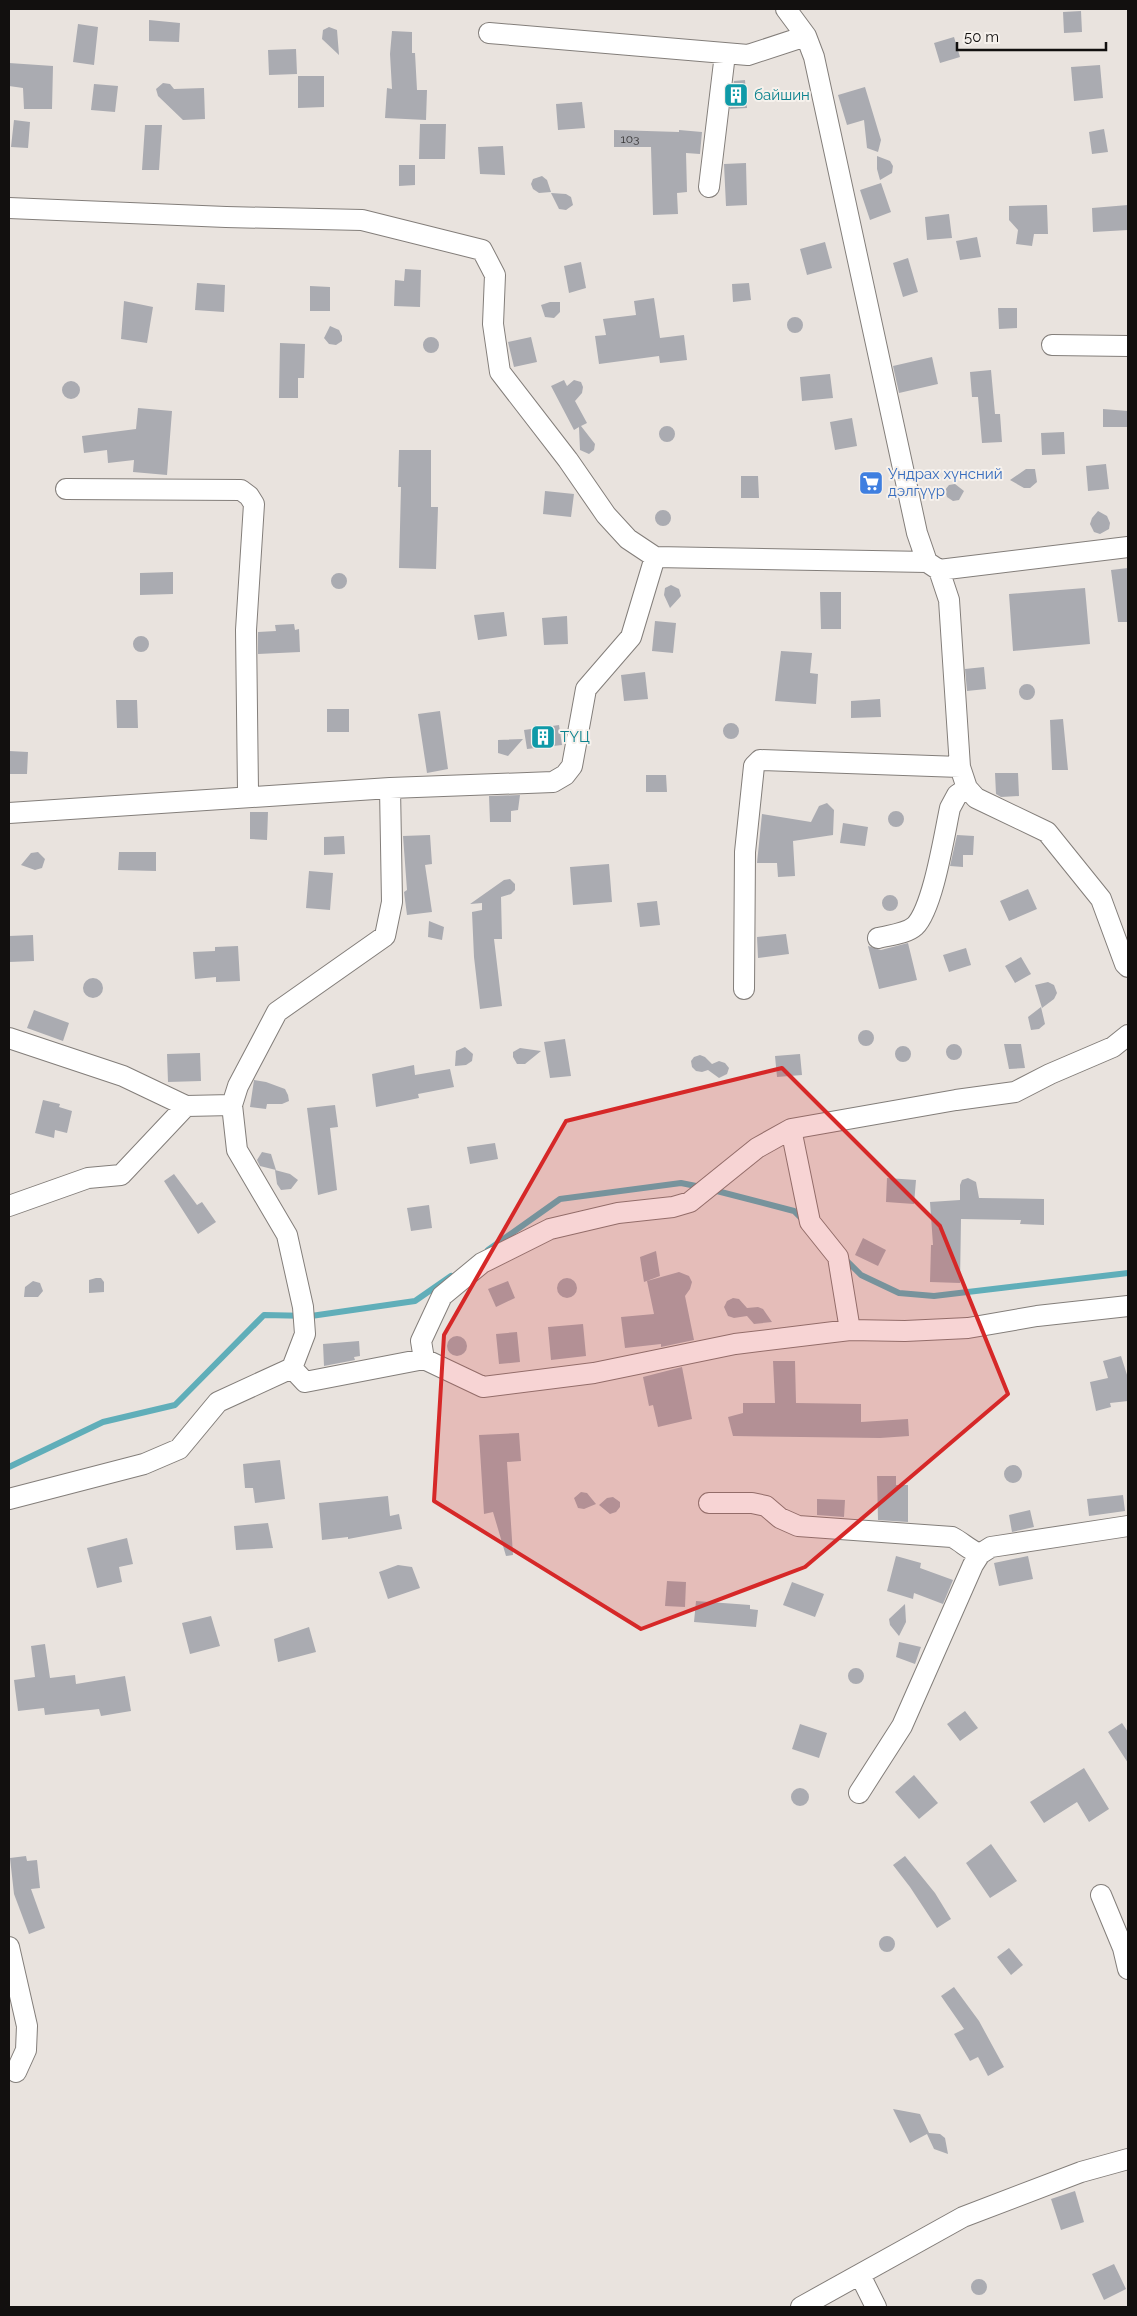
<svg xmlns="http://www.w3.org/2000/svg" width="1137" height="2316" viewBox="0 0 1137 2316" font-family="Raleway,sans-serif">
  <style>
    .lines { fill: none; stroke-linecap: round; stroke-linejoin: round }
    .stream { stroke: #60aeb9; stroke-width: 6 }
    .building { fill: #aaabb1 }
    .street-casing { stroke: #837e7a; stroke-width: 22 }
    .street { stroke: #fff; stroke-width: 20 }
    .marked { fill: #d62828; fill-opacity: 0.2; stroke: #d62828; stroke-width: 4; stroke-linejoin: round }
    .labels { text-anchor: middle; dominant-baseline: central; stroke-width: 4; stroke-linejoin: round; paint-order: stroke }
    .number-label { font-size: 12px; fill: #383738 }
    .culture-label { font-size: 15px; fill: #0d838f; stroke: #f6f1ec; text-anchor: start }
    .shop-label { font-size: 15px; fill: #366cbe; stroke: #f6f1ec; text-anchor: start }
  </style>
  <rect width="100%" height="100%" fill="#e9e3de"/>
  <g class="lines">
    <path class="stream" d="M713,1190l81,21 10,10
      M488,1250l72,-51 121,-16 20,4
      M844,1258l17,17 38,18 35,3 194,-23
      M9,1467l94,-45 72,-17 89,-90 47,1 104,-15 36,-25"/>
  </g>
  <path class="building" d="M1081,11l1,21 -18,1 -1,-21z
    M149,20l31,3 -1,19 -30,-1z
    M78,24l20,3 -4,38 -21,-3z
    M329,27l8,3 2,25 -17,-16 1,-9z
    M392,31l20,1v21h3l2,37h10l-1,30 -41,-2 2,-30 5,1 -2,-35z
    M954,37l6,20 -20,6 -6,-20z
    M296,49l1,25 -28,1 -1,-25z
    M9,63l44,3 -1,43h-28l-1,-21 -14,-2z
    M1100,65l3,33 -29,3 -3,-34z
    M298,76h26v31l-26,1z
    M745,80l2,28 -17,1 4,-28z
    M163,83l7,1 4,5 30,-1 1,31 -22,1 -25,-24 -2,-7z
    M94,84l24,2 -3,26 -24,-2z
    M865,87l16,53 -3,12 -11,-4 -3,-28 -17,5 -9,-30z
    M582,102l3,26 -27,2 -2,-26z
    M14,120l16,2 -2,26 -17,-1z
    M420,124h26l-1,35h-26z
    M145,125h17l-3,45h-17z
    M1104,129l4,23 -16,2 -3,-22z
    M614,130l65,2v-2l23,2 -2,22 -14,-1 1,39 -10,1 1,21 -25,1 -2,-68h-37z
    M503,146l2,29 -25,-1 -2,-27z
    M877,156l13,5 3,5 -1,7 -12,7 -3,-11z
    M746,163l1,42 -21,1 -2,-42z
    M399,165h16v20l-16,1z
    M542,176l5,4 4,12 -12,1 -6,-4 -2,-5 2,-5z
    M881,183l10,29 -21,8 -10,-30z
    M551,193l15,1 5,3 2,8 -7,5 -7,-1z
    M1047,205l1,29h-14l-2,12 -16,-2 2,-14 -9,-10v-14z
    M1128,205v25l-35,2 -1,-24z
    M949,214l3,24 -25,2 -2,-23z
    M977,237l4,20 -21,3 -4,-19z
    M825,242l7,26 -25,7 -7,-26z
    M908,258l10,34 -15,5 -10,-34z
    M581,262l5,26 -17,5 -5,-27z
    M405,269l16,1 -1,37 -26,-1 1,-26 9,1z
    M197,283l28,2 -1,27 -29,-2z
    M749,283l2,17 -18,2 -1,-18z
    M310,286l20,1v24h-20z
    M654,298l6,40 24,-3 3,25 -27,3 -1,-7 -60,8 -4,-28 11,-1 -3,-16 33,-4 -2,-14z
    M124,301l29,6 -6,36 -26,-4z
    M550,302h10v10l-6,6 -9,-1 -4,-12z
    M998,308h19v20l-18,1z
    M787 325a8 8 0 1 1 16 0a8 8 0 1 1-16 0Z
    M330,326l9,4 3,6v5l-6,4 -7,-1 -5,-6z
    M423 345a8 8 0 1 1 16 0a8 8 0 1 1-16 0Z
    M531,337l6,25 -23,5 -6,-25z
    M280,343l25,1 -1,34h-6v20h-19z
    M932,357l6,27 -39,9 -6,-27z
    M991,370l4,44h5l2,28 -20,1 -4,-46h-6l-2,-25z
    M830,374l3,24 -31,3 -2,-24z
    M564,380l3,6 7,-6 7,2 2,5 -1,6 -7,8 12,22 -6,3 14,18 -1,6 -5,4 -9,-4 -1,-23 -5,3 -23,-44z
    M62 390a9 9 0 1 1 18 0a9 9 0 1 1-18 0Z
    M138,408l34,3 -5,64 -34,-3 1,-12 -26,3 -1,-13 -23,3 -2,-17 54,-7z
    M1103,409l25,2v16h-25z
    M852,418l5,28 -22,4 -5,-28z
    M659 434a8 8 0 1 1 16 0a8 8 0 1 1-16 0Z
    M1064,432l1,22 -23,1 -1,-22z
    M399,450h32v57h7l-2,62 -37,-1 2,-81h-3z
    M1106,464l3,25 -21,2 -2,-25z
    M1026,469h9l2,13 -7,6h-6l-14,-8z
    M741,476h17l1,22h-18z
    M955,484l9,7 -5,9 -6,1 -6,-4 -2,-7 4,-5z
    M545,491l29,3 -3,23 -28,-3z
    M655 518a8 8 0 1 1 16 0a8 8 0 1 1-16 0Z
    M1098,511l9,5 3,7 -1,6 -9,5 -6,-2 -4,-8 2,-6z
    M1128,568v54h-10l-7,-52z
    M173,572v22l-33,1v-22z
    M331 581a8 8 0 1 1 16 0a8 8 0 1 1-16 0Z
    M671,585l8,4 2,7 -11,12 -6,-13 1,-7z
    M1085,588l5,56 -77,7 -4,-57z
    M820,592h21v37h-20z
    M504,612l3,24 -29,4 -4,-25z
    M567,616l1,28 -24,1 -2,-27z
    M655,621l21,2 -3,30 -21,-2z
    M294,624l1,6 4,-1 1,23 -42,2v-22l18,-1 -1,-6z
    M133 644a8 8 0 1 1 16 0a8 8 0 1 1-16 0Z
    M781,651l31,2 -2,20 8,1 -2,30 -41,-3z
    M984,667l2,22 -19,2 -2,-22z
    M645,672l3,27 -24,2 -3,-26z
    M1019 692a8 8 0 1 1 16 0a8 8 0 1 1-16 0Z
    M880,699l1,18 -30,1v-17z
    M116,700h21l1,28h-21z
    M327,709h22v23h-22z
    M440,711l8,58 -21,4 -9,-59z
    M1063,719l5,51h-16l-2,-50z
    M723 731a8 8 0 1 1 16 0a8 8 0 1 1-16 0Z
    M559,725l3,20 -35,4 -3,-19z
    M523,739l-15,17 -10,-3v-13z
    M9,751l19,1 -1,22h-18z
    M995,773h23l1,23 -18,1 -5,-3z
    M646,775h20l1,17h-21z
    M520,795l-2,15 -7,1v11h-21l-1,-26z
    M827,803l7,7 -1,25 -40,6 2,35 -17,1 -1,-14h-20l5,-49 49,8 8,-16z
    M888 819a8 8 0 1 1 16 0a8 8 0 1 1-16 0Z
    M250,812h18l-1,28 -17,-1z
    M843,823l25,4 -3,19 -25,-3z
    M430,835l2,29 -7,1 7,47 -25,3 -3,-23 3,-2 -4,-54z
    M957,835l17,1 -1,19h-10v12l-13,-1z
    M344,836l1,18 -21,1v-18z
    M38,852l7,7 -3,9 -7,2 -14,-5 10,-12z
    M119,852h37v19l-38,-1z
    M609,864l3,38 -39,3 -3,-38z
    M309,871l24,2 -3,37 -24,-2z
    M510,879l5,5v6l-4,4 -10,3 1,42h-8l8,67 -22,3 -6,-52 -2,-45 10,-2v-7l-12,1 34,-24z
    M1028,889l9,20 -28,12 -9,-20z
    M882 903a8 8 0 1 1 16 0a8 8 0 1 1-16 0Z
    M657,901l3,24 -20,2 -3,-24z
    M429,921l15,6 -2,13 -14,-3z
    M786,934l3,20 -31,4 -1,-21z
    M33,935l1,26 -25,1v-26z
    M908,943l9,37 -38,9 -11,-43 13,4z
    M238,946l2,35 -24,1v-5l-21,2 -2,-27 22,-1v-4z
    M966,948l5,17 -22,7 -6,-17z
    M1021,957l10,17 -16,9 -10,-17z
    M83 988a10 10 0 1 1 20 0a10 10 0 1 1-20 0Z
    M1048,982l6,3 3,8 -3,6 -12,9 -7,-23z
    M1041,1007l4,17 -6,5 -8,1 -3,-13z
    M34,1010l35,13 -6,18 -36,-13z
    M858 1038a8 8 0 1 1 16 0a8 8 0 1 1-16 0Z
    M565,1039l6,37 -21,2 -6,-36z
    M946 1052a8 8 0 1 1 16 0a8 8 0 1 1-16 0Z
    M1004,1044h17l4,24 -16,1z
    M895 1054a8 8 0 1 1 16 0a8 8 0 1 1-16 0Z
    M465,1047l8,7 -1,7 -6,4 -11,1 1,-15z
    M520,1048l21,3 -16,13h-8l-4,-7v-5z
    M200,1053l1,28 -33,1 -1,-28z
    M800,1054l2,21 -25,2 -2,-21z
    M700,1055l5,2 7,7 7,-3 6,2 4,5 -2,6 -8,4 -11,-8 -6,2 -6,-1 -4,-4 -1,-6 3,-4z
    M414,1065l1,10 35,-6 4,18 -36,7 1,4 -43,9 -4,-33z
    M254,1080l12,2 19,7 3,6 1,6 -7,3h-15l-1,5 -16,-2z
    M43,1100l17,4 -1,3 13,4 -5,22 -12,-3 -1,8 -19,-5z
    M335,1105l3,22 -8,1 7,62 -19,5 -11,-87z
    M495,1143l3,16 -28,5 -3,-17z
    M262,1152l9,2 5,16 -16,-4 -3,-6z
    M275,1170l15,4 8,6 -7,9 -10,1 -4,-6z
    M174,1174l23,31 5,-3 14,20 -18,12 -34,-53z
    M887,1178l29,2 -2,24 -28,-2z
    M968,1178l8,4 3,16 65,1v26l-24,-1 1,-4 -60,-1 -1,64 -30,-1 1,-37h2l-3,-43 30,-2v-15l2,-5z
    M429,1205l3,23 -21,3 -4,-23z
    M863,1238l23,12 -8,16 -23,-11z
    M656,1251l4,25 -16,6 -4,-25z
    M679,1272l10,4 3,6 -2,7 -5,7 9,44 -33,7v-3l-36,4 -4,-31 33,-3 -7,-33z
    M96,1278h5l3,4v10l-15,1v-13z
    M557 1288a10 10 0 1 1 20 0a10 10 0 1 1-20 0Z
    M33,1281l7,2 3,8 -5,6h-14l1,-10z
    M508,1281l7,17 -19,9 -8,-18z
    M733,1298l6,1 8,9 11,-1 5,2 9,13 -18,2 -7,-8 -13,2 -6,-2 -4,-9 3,-6z
    M583,1324l3,32 -35,4 -3,-33z
    M517,1332l3,30 -21,2 -3,-30z
    M447 1346a10 10 0 1 1 20 0a10 10 0 1 1-20 0Z
    M359,1341l1,15 -6,1 1,3 -31,6 -1,-22z
    M1121,1356l7,22v23l-18,2 1,4 -15,4 -6,-29 18,-4 -5,-17z
    M773,1361h22l1,42 65,1v18l47,-3 1,17 -29,2 -147,-2 -5,-19 15,-4v-10h32z
    M682,1367l10,52 -34,8 -5,-22 -4,1 -6,-29z
    M519,1433l2,28 -14,1 6,93 -7,1 -13,-44 -9,2 -5,-79z
    M280,1460l5,39 -30,4 -2,-15h-8l-2,-24z
    M1004 1474a9 9 0 1 1 18 0a9 9 0 1 1-18 0Z
    M877,1476h19v9h12v37l-30,-2z
    M581,1492l6,1 9,11 -12,5 -6,-1 -4,-10z
    M1123,1495l2,16 -36,5 -2,-17z
    M388,1496l2,20 9,-2 3,15 -54,10v-2l-26,3 -3,-37z
    M613,1497l7,5v5l-4,5 -6,2 -11,-9 8,-7z
    M817,1499l28,1 -1,17 -27,-2z
    M1030,1510l4,17 -22,5 -3,-17z
    M268,1523l5,25 -37,2 -2,-24z
    M127,1538l6,26 -14,3 3,15 -25,6 -10,-40z
    M896,1556l25,7 -1,5 33,12 -10,24 -29,-11 -1,6 -26,-8z
    M1028,1556l5,23 -34,7 -5,-23z
    M398,1565l14,2 8,21 -32,11 -9,-27z
    M667,1581l19,1 -1,25 -20,-1z
    M792,1582l32,12 -9,23 -32,-12z
    M696,1601l54,4v4l8,1 -2,17 -62,-5z
    M905,1604l1,18 -7,14 -9,-11 -1,-6z
    M211,1616l9,30 -30,8 -8,-31z
    M309,1627l7,25 -38,10 -4,-23z
    M899,1642l22,5 -6,17 -19,-7z
    M45,1644l5,34 25,-3 1,9 49,-8 6,35 -30,5 -2,-7 -54,6 -1,-7 -26,3 -4,-31 21,-3 -4,-31z
    M848 1676a8 8 0 1 1 16 0a8 8 0 1 1-16 0Z
    M965,1711l13,17 -18,13 -13,-17z
    M1122,1723l6,9v31l-20,-31z
    M800,1724l27,9 -8,25 -27,-9z
    M1084,1768l25,41 -20,13 -12,-20 -33,21 -14,-21z
    M914,1775l24,28 -19,16 -24,-27z
    M791 1797a9 9 0 1 1 18 0a9 9 0 1 1-18 0Z
    M991,1844l26,37 -27,17 -24,-35z
    M26,1856l1,5 10,-1 3,28 -9,1 14,39 -16,6 -15,-40 -4,-36z
    M905,1856l30,37 16,26 -14,9 -27,-41 -17,-22z
    M879 1944a8 8 0 1 1 16 0a8 8 0 1 1-16 0Z
    M1009,1948l14,17 -12,10 -14,-18z
    M954,1987l25,34 25,46 -16,9 -10,-19 -8,4 -16,-27 10,-5 -23,-33z
    M893,2109l27,5 9,19 11,1 5,4 3,16 -14,-5 -7,-15 -17,9z
    M1075,2191l9,31 -23,8 -10,-31z
    M1114,2264l12,25 -22,11 -12,-26z
    M971 2287a8 8 0 1 1 16 0a8 8 0 1 1-16 0Z"/>
  <g class="lines">
    <defs>
      <path id="street" d="M786,9l20,27 8,21 103,476 10,29
        M489,33l259,22 58,-19
        M709,187l16,-133
        M9,208l217,9 136,3 120,30 13,25 -2,49 7,48 68,88 38,55 22,24 27,18 272,5 12,8 189,-23
        M1052,345l76,1
        M66,489l175,1 8,6 5,8 -8,126 2,161 4,6
        M939,570l10,30 11,167 7,21 9,10 71,34 54,67 24,65 3,3
        M9,813l381,-25 163,-6 12,-7 7,-9 14,-77 45,-52 24,-80
        M878,938c12,-3 28,-4 37,-12 18,-18 29,-90 35,-118l7,-13 10,-7
        M744,989l1,-137 9,-86 6,-6 200,7
        M9,1038l114,38 63,30 46,-1 6,-19 39,-74 108,-76 7,-34 -2,-114
        M791,1129l19,93 28,35 12,73
        M9,1206l79,-28 33,-3 65,-69
        M424,1359l-3,-18 21,-45 40,-33 68,-34 68,-16 55,-6 17,-5 67,-54 34,-19 165,-29 59,-8 35,-18 63,-27 15,-12
        M292,1368l13,14 119,-23 59,28 111,-14 141,-29 115,-14 55,1 63,-3 69,-12 91,-10
        M9,1499l135,-35 35,-15 39,-47 74,-34 13,-34 -2,-27 -16,-72 -50,-85 -5,-45
        M709,1503h43l14,3 14,12 18,8 154,11c10,5 17,13 28,17
        M859,1793l43,-67 71,-161 7,-11 11,-7 137,-21
        M1101,1895l22,53 5,21
        M9,1947l18,79 -1,24 -10,22
        M860,2275l16,32
        M801,2307l162,-90 118,-45 47,-13"/>
    </defs>
    <use href="#street" class="street-casing"/>
    <use href="#street" class="street"/>
  </g>
  <path class="marked" d="M782,1068l158,158 68,168 -203,173 -164,62 -207,-128 10,-166 122,-214z"/>
  <defs>
    <symbol id="building-square" viewBox="-11 -11 22 22"><rect x="-9" y="-9" width="18" height="18" rx="4" fill="#0f9aa8" stroke="#f6f1ec"/><path d="M-4-6H4V6H1V3H-1V6H-4ZM-2.5-4.3h1.7v1.8h-1.7ZM.8-4.3h1.7v1.8H.8ZM-2.5-1h1.7V.8h-1.7ZM.8-1h1.7V.8H.8Z" fill="#fff"/></symbol>
    <symbol id="supermarket-square" viewBox="-11 -11 22 22"><rect x="-9" y="-9" width="18" height="18" rx="4" fill="#3f7fe0" stroke="#f6f1ec"/><path d="M-6-5.5h2.5l.6 2H6L4.5 2H-2.5L-4.4-4H-6ZM-1.5 3.2a1.3 1.3 0 1 0 .1 0ZM3 3.2a1.3 1.3 0 1 0 .1 0Z" fill="#fff"/></symbol>
  </defs>
  <g fill-rule="evenodd">
    <use href="#building-square" x="722" y="81" width="28" height="28"/>
    <use href="#supermarket-square" x="857" y="469" width="28" height="28"/>
    <use href="#building-square" x="529" y="723" width="28" height="28"/>
  </g>
  <g class="labels">
    <g class="number-label">
      <text x="630" y="139">103</text>
    </g>
    <g class="culture-label">
      <text x="754" y="95">байшин</text>
      <text x="560" y="737">ТҮЦ</text>
    </g>
    <g class="shop-label">
      <text x="888" y="474">Ундрах хүнсний<tspan x="888" dy="17">дэлгүүр</tspan></text>
    </g>
  </g>
  <rect width="1137" height="2316" fill="none" stroke="#12100f" stroke-width="20"/>
  <path d="M957 42v8h149v-8" fill="none" stroke="#12100f" stroke-width="2.5"/>
  <text x="964" y="42" font-size="15" fill="#12100f" stroke="#f6f1ec" stroke-width="4" paint-order="stroke">50 m</text>
</svg>
